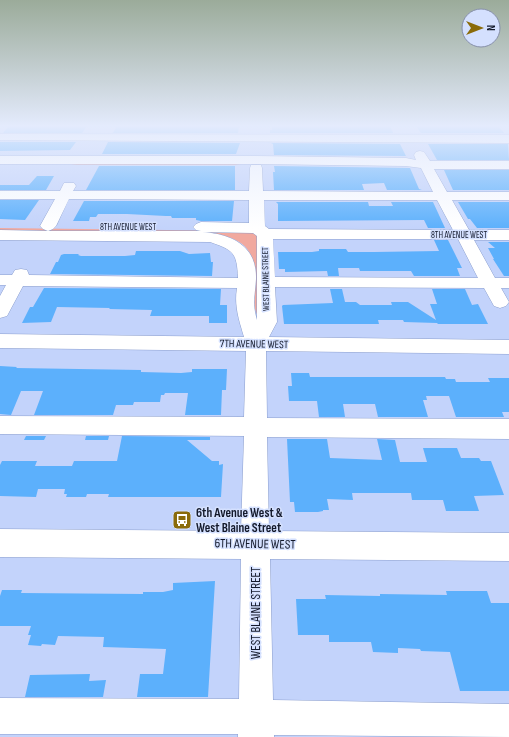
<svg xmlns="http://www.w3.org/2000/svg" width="509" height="737" viewBox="0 0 509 737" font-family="'Sofia Sans Condensed',sans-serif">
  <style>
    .green { fill: #f1a99f }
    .building { fill: #5cb0fc }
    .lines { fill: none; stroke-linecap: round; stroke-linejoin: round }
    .minor-casing { stroke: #8b9ecd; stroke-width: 1 }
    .minor { fill: #fff; fill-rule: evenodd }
    .labels { text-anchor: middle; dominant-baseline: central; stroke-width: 3; stroke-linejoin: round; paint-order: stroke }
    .far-street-label { font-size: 9px; fill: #13192b; stroke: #d4e0fe }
    .street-label { font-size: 11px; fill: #13192b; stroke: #d4e0fe }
    .near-poi-label { font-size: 13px; font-weight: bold; fill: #13192b; stroke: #d4e0fe; text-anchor: start }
    .near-street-label { font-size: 13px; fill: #13192b; stroke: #d4e0fe }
  </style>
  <rect width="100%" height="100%" fill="#c3d3fb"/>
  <path class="green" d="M100,161h158l-23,4h-165z
    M0,228l250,3 7,3 4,6 -3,76c-5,-9 -5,-17 -5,-27 0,-9 1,-17 0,-25 -2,-24 -28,-29 -47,-32l-206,-1z"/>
  <path class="building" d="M9,126h78l-5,7h-79z
    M117,126h122l-1,7h3h-128z
    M272,126h118l3,7h-123v-3h2z
    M416,126h82l6,7h-83z
    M0,142h76l-6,8 -70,1z
    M108,142l132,1 -4,11h-134z
    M271,143l129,1 6,12 -132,-1 -1,-11z
    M428,144h80l1,16h-72z
    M99,166h136v24h-149z
    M274,166l136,2 9,21 3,1h-35l-3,-7 -22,1 2,6h-90l-1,-18h2z
    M444,170h65v20h-56z
    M37,176h17l-8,14h-46v-5h29z
    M0,200h39l-14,20 -25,-1z
    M84,201h150l-2,20h-31l-5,-1v-2h-24l-1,-2h-5l-39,-2h-29l-2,3h-6l-1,4h-16z
    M276,202h92l1,4h24l-2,-4h42l12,26h-17l-4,-8 -146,1v-17z
    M458,202h51v26h-32l-7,-9h-2z
    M434,240h14l14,28h-5l3,8h-46l-3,-5h-51l-1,-3h-21l1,8h-11l-1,-5 -42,1v-3h-6l-1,-17h34l7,-1v-2h27l2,3h26l65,-1z
    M488,242h21v34h-5l-11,-17h1l-6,-11h7z
    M136,251h44l9,3 21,-1 1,9h2l-1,14 -162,-2 6,-12h2l3,-7 3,-1h15l-1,1 3,1h44l10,-1z
    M44,288l177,1 -1,16h7v18h-18v-7h-59l2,-6 -43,-1 1,-1 -53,-1 -6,15 -29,1 8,-16h3z
    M330,289h12l3,13h11l4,3h32l-1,-3h17l28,18 -6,-16h7l-5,-15h33l7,16 6,-1 10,20h-50l-1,-1 -33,-1 -1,-2h-25l1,4h-95l-2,-18 1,-1 50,-2z
    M0,366l17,1 -1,1 125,2v2l40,1 11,-1v-3h35l-1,21h-4l-1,25h-36l3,-22h-23l-1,2h-3l-1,7h-26l-1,3h-17l-3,10h-79l9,-24h-22l-10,24 -11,-1z
    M291,373h18l1,4h135l1,2h9l1,3h34l-2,-4h21v34h-7l2,5h-48l-7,-21h-23l1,4h-4l5,17h-50l-3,-13h-32l2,13h-26l-2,-16h-28l-1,-15h4z
    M26,436h20l-2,4h-20z
    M86,436h23l-1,4h-23z
    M122,436l88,1v3h-23l25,21h7v4l4,-1 -2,33h-113l1,-3h-22l-1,3h-20l1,-3h-3l1,-5h-27l-2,8 -36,-1v-31l2,-4h35l-2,5h37l2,-5h43z
    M287,439h40l3,19 52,2 -5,-21 18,1 5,22h27l-4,-14h34l4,10h18l2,3h10l13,34 -30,1 5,15h-33l-3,-11h-31l-1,-7h-59l1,7 -26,-1 2,11h-6v1l-5,1h-23l-1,-10h-4z
    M215,581l-7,116h-71l3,-23h23l3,-25 -63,-2 1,-10 -46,-1 -3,9 -13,-1 -1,2 -13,-1 3,-10h-3l3,-9h-31v-30l2,-6h20l-1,3 122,1v-2h20l10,-2v-7z
    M446,591h41l4,12h18v88h-49l-10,-39 -29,-1 -1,-2 -22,-1v5l-25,-1 -2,-10h-42v-7h-31l-2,-36h30l-1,-4 55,1v-2l67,1z
    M90,674l-1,7 17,-1 -3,17h-78l5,-22z"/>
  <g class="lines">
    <defs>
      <path id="minor" d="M0,134l509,1v8l-509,-3z
        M420,151l4,1 6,9h79v8h-75l13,23h62v8h-57l17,30h40v10h-35l21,38h14v10h-8l8,14 -3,4 -6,2 -6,-2 -10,-18 -209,-1 2,35 -8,15 240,3v14l-243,-3 1,67 242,1v20l-242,-2 2,94 240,2v28l-239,-2 3,141 236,4v33l-235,-2v2h-36v-3h-238v-36l239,1 2,-140 -241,-2v-28l241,2 3,-95 -244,-2v-18l244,1 2,-66 -246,-3v-14l244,3c-5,-17 -10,-31 -7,-49l-214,-2 -16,30 -7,2v-22l6,-11h-6v-10h12l3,-5 6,-1 6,1 2,5 209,3c-1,-26 -5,-28 -28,-36l-210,-2v-10l48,1 -5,-2 -3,-3 15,-27h-55v-8h60l4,-8h10l2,3 -3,5h176l1,-23 1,-3h10l1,3 1,23 170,1 -12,-24 -15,-2 -151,-2h-255v-8h255l151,2 10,2 -2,-5 2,-3zM69,199l180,1v23l-48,-1 -5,2 -3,3 3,3 5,1h-153l5,-2 3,-3zM264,200h173l16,30 -184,-1 -4,-3zM202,232l51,1 4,3v84c-5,-16 -2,-25 -1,-41 1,-33 -24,-45 -54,-47zM273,239h185l20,39 -203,-1z"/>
    </defs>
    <use href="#minor" class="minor-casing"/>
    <use href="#minor" class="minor"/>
  </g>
  <linearGradient id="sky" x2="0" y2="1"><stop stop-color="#9bab9a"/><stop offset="0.55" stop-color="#e4ebfd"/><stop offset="1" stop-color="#e4ebfd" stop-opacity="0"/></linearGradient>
  <rect width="509" height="229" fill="url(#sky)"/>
  <defs>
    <symbol id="bus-square" viewBox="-11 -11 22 22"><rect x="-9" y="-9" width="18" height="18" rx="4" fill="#8a6b0a" stroke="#d4e0fe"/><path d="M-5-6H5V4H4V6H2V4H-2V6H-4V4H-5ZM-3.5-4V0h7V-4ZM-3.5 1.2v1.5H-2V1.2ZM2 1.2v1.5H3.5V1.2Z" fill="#fff"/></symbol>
  </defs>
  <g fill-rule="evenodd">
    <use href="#bus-square" x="171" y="509" width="22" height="22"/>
  </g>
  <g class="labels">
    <g class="far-street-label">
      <text x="128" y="227">8TH AVENUE WEST</text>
      <text x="459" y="235">8TH AVENUE WEST</text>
      <text transform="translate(266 279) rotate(-91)">WEST BLAINE STREET</text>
    </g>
    <g class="street-label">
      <text transform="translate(254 344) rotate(1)">7TH AVENUE WEST</text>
    </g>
    <g class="near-poi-label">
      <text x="196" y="513">6th Avenue West &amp;<tspan x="196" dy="15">West Blaine Street</tspan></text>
    </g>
    <g class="near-street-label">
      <text transform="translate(255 544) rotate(1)">6TH AVENUE WEST</text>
      <text transform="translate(256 613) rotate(-90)">WEST BLAINE STREET</text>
    </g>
  </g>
  <g transform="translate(481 28) rotate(90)"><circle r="19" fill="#d4e0fe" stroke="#8790aa"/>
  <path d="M0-3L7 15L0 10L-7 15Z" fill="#8a6b0a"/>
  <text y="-6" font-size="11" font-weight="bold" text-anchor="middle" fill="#13192b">N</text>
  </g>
</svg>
